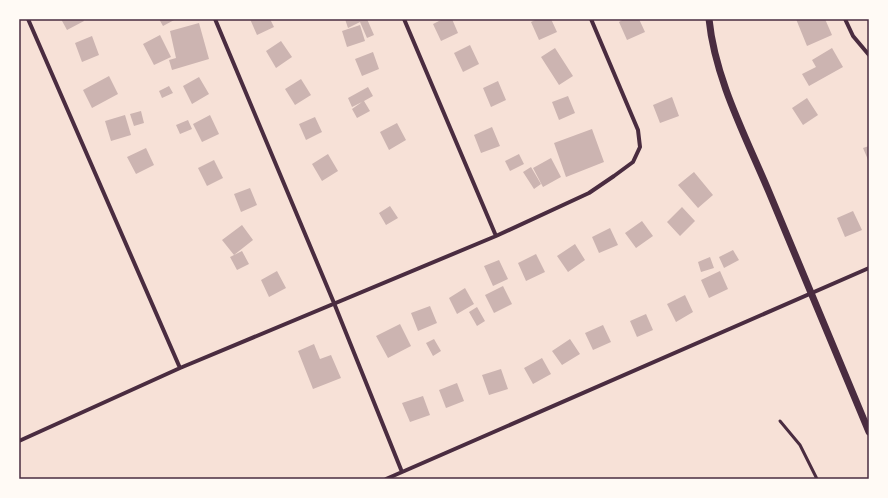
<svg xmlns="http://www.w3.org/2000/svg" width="888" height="498" viewBox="0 0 888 498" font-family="Raleway,sans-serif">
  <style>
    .building { fill: #ccb4b1 }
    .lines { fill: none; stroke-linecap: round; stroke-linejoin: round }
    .service { stroke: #4a2c40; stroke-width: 3 }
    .minor { stroke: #4a2c40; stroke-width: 4 }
    .tertiary { stroke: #4a2c40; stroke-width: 7 }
    .neatline { fill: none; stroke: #4a2c40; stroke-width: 1.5 }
  </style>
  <rect width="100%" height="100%" fill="#f7e1d7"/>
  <path class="building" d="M61,19h22l1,2 -17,9z
    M159,19h17l-13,7z
    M250,19h20l4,8 -17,8z
    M345,19h22l7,16 -7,3 -7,-16 -12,6z
    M443,19h9l6,14 -17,8 -8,-17z
    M537,19h14l6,13 -18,8 -8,-18z
    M624,19h15l6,13 -18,8 -8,-18z
    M796,19h29l7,16 -25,11z
    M199,23l10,36 -37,11 -3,-10 7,-2 -6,-27z
    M360,25l5,16 -18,6 -5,-16z
    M160,35l11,22 -17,8 -11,-21z
    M92,36l7,19 -17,7 -7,-19z
    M281,41l11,16 -16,11 -10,-17z
    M470,45l9,19 -16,8 -9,-19z
    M555,48l18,28 -14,9 -18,-28z
    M832,48l11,19 -34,19 -7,-12 14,-7 -4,-7z
    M373,52l6,17 -17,7 -7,-17z
    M109,76l9,18 -26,14 -9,-18z
    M199,77l10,17 -17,10 -9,-18z
    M301,79l10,16 -16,10 -10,-16z
    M498,81l8,19 -15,7 -8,-19z
    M169,86l4,7 -11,5 -3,-7z
    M368,87l5,9 -9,5 6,10 -13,7 -5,-9 10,-7 -10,5 -4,-9z
    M568,96l7,17 -16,7 -7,-18z
    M672,97l7,19 -19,7 -7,-18z
    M807,98l11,17 -15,10 -11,-17z
    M141,111l3,12 -10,3 -4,-12z
    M125,115l6,20 -20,6 -6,-20z
    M210,115l9,19 -17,8 -9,-18z
    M315,117l7,15 -16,8 -7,-16z
    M188,120l4,9 -12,5 -4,-9z
    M397,123l9,17 -17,10 -9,-18z
    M492,127l8,19 -19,7 -7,-18z
    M592,129l12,33 -38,15 -12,-34z
    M869,146v16l-6,-14z
    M146,148l8,17 -18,9 -9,-17z
    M328,154l10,17 -16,10 -10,-17z
    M519,154l5,10 -14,7 -5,-10z
    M551,158l10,19 -18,10 -10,-19z
    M214,160l9,18 -16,8 -9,-18z
    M531,167l10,17 -7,5 -11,-17z
    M694,172l19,23 -15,13 -20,-23z
    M250,188l7,17 -16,7 -7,-18z
    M390,206l8,12 -12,7 -7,-12z
    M682,207l13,14 -15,15 -13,-14z
    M853,211l9,19 -17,7 -8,-19z
    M642,221l11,15 -17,12 -11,-15z
    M242,225l11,15 -19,15 -12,-15z
    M610,228l8,17 -19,8 -7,-16z
    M575,244l10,16 -17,12 -11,-16z
    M733,250l6,10 -15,8 -5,-11z
    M242,251l7,13 -12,6 -7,-13z
    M536,254l9,18 -19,9 -8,-18z
    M710,257l4,11 -13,4 -3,-10z
    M499,260l9,19 -15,7 -9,-20z
    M277,271l9,17 -17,9 -8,-17z
    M720,271l8,18 -19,9 -8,-18z
    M503,286l9,18 -18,9 -9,-18z
    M465,288l9,16 -17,10 -8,-16z
    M685,295l8,17 -17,10 -9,-18z
    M430,306l7,17 -19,8 -7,-18z
    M477,307l8,14 -8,5 -8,-14z
    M646,314l7,16 -16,7 -7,-16z
    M400,324l11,22 -23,12 -12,-22z
    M603,325l8,17 -18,8 -8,-17z
    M434,339l7,12 -8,5 -7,-13z
    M570,339l10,15 -18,11 -10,-14z
    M314,344l6,15 11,-4 10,23 -28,11 -15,-38z
    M542,358l9,16 -18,10 -9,-16z
    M501,369l7,20 -19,6 -7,-20z
    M457,383l7,18 -18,7 -7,-18z
    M423,396l7,19 -20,7 -8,-19z"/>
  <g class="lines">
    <path class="service" d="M780,421l20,24 17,34"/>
    <path class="minor" d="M28,19l152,349
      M215,19l119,284 68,169
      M404,19l92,217
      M845,19l8,17 16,19
      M19,441l161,-73 316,-132 93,-43 25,-17 19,-14 7,-15 -2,-17 -47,-111
      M386,479l483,-211"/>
    <path class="tertiary" d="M709,19c6,60 37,118 60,173 34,80 67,160 100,240"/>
  </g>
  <rect width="888" height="498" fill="none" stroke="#fffaf5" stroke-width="40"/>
  <rect x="20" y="20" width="848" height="458" class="neatline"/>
</svg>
